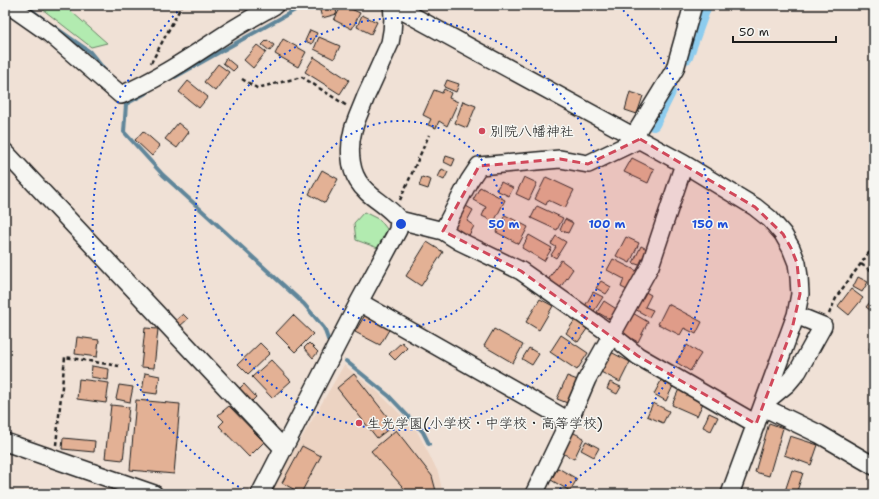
<svg xmlns="http://www.w3.org/2000/svg" width="879" height="499" viewBox="0 0 879 499" font-family="'Shantell Sans','Klee One',sans-serif">
  <style>
    .built { fill: #ecd3c2 }
    .green { fill: #b2ebb0; stroke: #678466 }
    .lines { fill: none; stroke-linecap: round; stroke-linejoin: round }
    .stream { stroke: #60869a; stroke-width: 4 }
    .canal { stroke: #8dccee; stroke-width: 14 }
    .building { fill: #e3b195; stroke: #1c1c1c }
    .minor-casing { stroke: #1c1c1c; stroke-width: 20 }
    .path { stroke: #1c1c1c; stroke-width: 2.5; stroke-dasharray: 4 3; stroke-linecap: butt }
    .minor { stroke: #f6f6f2; stroke-width: 17 }
    .marked { fill: #d1495b; fill-opacity: 0.2; stroke: #d1495b; stroke-width: 3; stroke-dasharray: 8 5; stroke-linejoin: round }
    .ring { fill: none; stroke: #1d4ed8; stroke-width: 2; stroke-dasharray: 2 4 }
    .poi-dot { fill: #d1495b; stroke: #f6f6f2; stroke-width: 1.5 }
    .labels { text-anchor: middle; dominant-baseline: central; stroke-width: 3; stroke-linejoin: round; paint-order: stroke }
    .poi-label { font-size: 14px; fill: #1c1c1c; stroke: #f6f6f2; text-anchor: start }
    .centre { fill: #1d4ed8; stroke: #f6f6f2; stroke-width: 2 }
    .ring-label { font-size: 12px; text-anchor: middle; font-weight: bold; fill: #1d4ed8; stroke: #f6f6f2; stroke-width: 3; stroke-linejoin: round; paint-order: stroke }
  </style>
  <rect width="100%" height="100%" fill="#f0e1d6"/>
  <filter id="ink" filterUnits="userSpaceOnUse"><feTurbulence type="fractalNoise" baseFrequency=".025" numOctaves="2"/><feDisplacementMap in="SourceGraphic" scale="8" xChannelSelector="R" yChannelSelector="G"/><feConvolveMatrix kernelMatrix="1 2 1 2 8 2 1 2 1" color-interpolation-filters="sRGB"/></filter>
  <g filter="url(#ink)">
    <path class="built" d="M344,365l34,27 39,39 21,41 5,22h-174z"/>
    <path class="green" d="M37,5h27l43,38 -16,4z
      M364,212l16,8 7,9 -9,19 -22,-8 -2,-17z"/>
    <g class="lines">
      <path class="stream" d="M25,5l21,16
        M53,26l37,26 18,22
        M175,77l129,-72
        M123,98l3,6 22,-12
        M126,104l-2,28 39,43 141,129 20,24 5,14
        M346,361l43,35 34,36 6,12"/>
      <path class="canal" d="M686,57l19,-52
        M653,124l16,-32"/>
    </g>
    <path class="building" d="M326,5h9l2,9 -15,4 -3,-11z
      M342,5l18,8 -8,16 -18,-9z
      M362,15l15,7 -6,12 -14,-7z
      M310,30l7,3 -5,11 -7,-3z
      M319,37l21,9 -6,13 -20,-10z
      M283,39l23,13 -8,15 -23,-13z
      M267,40l7,5 -4,6 -8,-6z
      M257,45l9,7 -13,16 -9,-8z
      M314,57l35,23 -9,14 -35,-22z
      M226,58l11,9 -4,4 -10,-8z
      M218,64l11,8 -14,19 -11,-9z
      M447,80l12,4 -3,8 -12,-5z
      M188,81l20,16 -9,11 -20,-16z
      M444,89l7,4 -2,5 9,4 -11,24 -8,-5 -3,7 -8,-3 3,-6 -8,-4 11,-25 8,3z
      M630,92l13,4 -6,18 -12,-4z
      M463,101l13,5 -9,22 -12,-5z
      M178,123l11,9 -12,16 -12,-9z
      M143,131l17,15 -8,10 -17,-16z
      M446,156l9,3 -3,7 -8,-4z
      M632,158l22,11 -6,14 -24,-11z
      M442,169l6,3 -4,8 -6,-3z
      M322,170l16,9 -13,24 -16,-9z
      M422,177l9,3 -3,9 -9,-3z
      M524,177l13,6 -8,17 -13,-6z
      M546,177l28,13 -9,18 -17,-8 -2,5 -11,-6z
      M501,182l12,6 -4,8 -13,-6z
      M480,187l25,13 -11,22 -12,-6 4,-9 -13,-7z
      M466,206l7,4 -6,11 7,5 -6,11 -15,-9z
      M537,206l26,12 -6,12 -26,-12z
      M505,215l23,12 -9,17 -23,-12z
      M565,219l8,4 -5,10 -8,-3z
      M529,235l23,13 -8,13 -22,-13z
      M556,236l10,6 -10,16 -5,-3 5,-8 -5,-3z
      M626,237l13,6 -9,20 -14,-7z
      M427,242l16,10 -22,34 -15,-10z
      M641,246l6,3 -8,16 -6,-2z
      M613,259l24,12 -10,19 -6,-3 3,-8 -17,-9z
      M561,260l12,9 -13,19 -12,-8z
      M858,277l10,5 -6,10 -9,-5z
      M601,281l10,6 -5,7 -10,-6z
      M851,289l12,9 -14,17 -11,-9z
      M642,290l9,5 -6,12 8,3 -4,7 -16,-9z
      M593,292l10,5 -9,14 -9,-5z
      M874,297v16l-8,-6z
      M540,299l13,7 -14,24 -13,-8z
      M604,301l14,9 -7,10 -14,-8z
      M668,304l34,18 -6,12 -12,-6 -4,7 -22,-11z
      M631,312l17,10 -10,20 -18,-10z
      M183,314l5,5 -8,7 -5,-5z
      M293,315l20,19 -18,18 -19,-19z
      M365,315l25,13 -10,17 -25,-13z
      M577,317l12,9 -11,16 -12,-9z
      M145,328l13,1 -4,39 -13,-1z
      M494,329l29,16 -10,18 -29,-17z
      M561,335l27,18 -11,17 -27,-18z
      M77,337l22,3 -2,17 -22,-3z
      M402,342l5,6 -12,12 -6,-6z
      M874,342v11l-5,-4z
      M260,343l10,10 -22,21 -10,-10z
      M309,343l9,9 -5,6 -9,-10z
      M687,345l14,9 -11,17 -14,-9z
      M529,348l10,6 -7,11 -10,-6z
      M607,350l23,12 -10,20 -23,-12z
      M271,360l20,21 -19,17 -20,-21z
      M92,366l17,3 -1,11 -17,-3z
      M145,373l15,3 -3,18 -15,-2z
      M354,374l40,51 -17,13 -40,-50z
      M567,376l13,5 -10,23 -13,-5z
      M79,379l30,4 -3,20 -29,-4z
      M662,379l11,7 -7,15 -12,-7z
      M610,382l11,5 -4,7 -10,-5z
      M244,384l12,13 -6,6 -12,-13z
      M119,385l14,2 -3,15 -14,-3z
      M679,389l25,12 -7,15 -25,-11z
      M136,400l44,4 -6,70 -44,-4z
      M653,403l16,8 -6,12 -16,-7z
      M111,405l18,2 -6,53 -18,-2z
      M229,406l35,36 -15,15 -30,-31 5,-5 -6,-6z
      M709,413l9,4 -7,14 -8,-4z
      M769,423l14,5 -14,48 -14,-4z
      M396,430l36,46 4,15 -3,3h-24l-38,-43z
      M572,432l12,6 -10,21 -12,-6z
      M790,436l28,9 -7,20 -27,-10z
      M63,438l32,3 -1,11 -32,-3z
      M586,441l13,7 -5,9 -13,-7z
      M302,446l19,10 -20,37 -19,-10z
      M558,468l19,11 -7,12 -19,-11z
      M792,470l11,3 -7,21 -11,-3z"/>
    <g class="lines">
      <defs>
        <path id="minor" d="M9,5l40,28 72,62c40,-17 75,-42 111,-65 14,-9 29,-17 43,-25
          M392,5l292,159 71,43 15,12 13,15 8,14 6,15 2,14 1,17 -4,21 -66,179
          M392,5c2,14 1,25 -2,38 -8,18 -16,36 -24,53 -4,11 -10,23 -13,34 -4,15 -4,37 5,51 10,17 30,23 41,39l44,11 16,10 62,30 91,64 26,21 118,68
          M634,136l41,-67 18,-64
          M5,152l278,296
          M443,231l26,-50 10,-15 81,-7 28,5 52,-25
          M359,302l210,119
          M765,402l22,-18 11,-13 25,-45 -27,-11
          M763,407l56,27 55,32
          M5,442l149,52
          M260,494l99,-192 39,-72 1,-10
          M534,494l35,-73 18,-42 63,-113 34,-102"/>
      </defs>
      <use href="#minor" class="minor-casing"/>
      <path class="path" d="M151,63l31,-58
        M242,79l15,9 45,-11 45,29
        M400,200l29,-65
        M861,264l13,9
        M829,314l8,-18 37,-50
        M56,445l9,-88 54,9"/>
      <use href="#minor" class="minor"/>
    </g>
  </g>
  <path class="marked" d="M640,139l115,68 28,27 8,14 6,15 3,31 -8,35 -36,95 -118,-68 -117,-85 -78,-40 36,-65 81,-7 28,5z"/>
  <g class="ring">
    <circle cx="401" cy="224" r="103"/>
    <circle cx="401" cy="224" r="206"/>
    <path d="M249 493A309 309 0 0 1 183 6M619 6A309 309 0 0 1 553 493"/>
  </g>
  <g class="poi-dot">
    <circle cx="482" cy="131" r="4"/>
    <circle cx="359" cy="423" r="4"/>
  </g>
  <g class="labels">
    <g class="poi-label">
      <text x="490" y="131">別院八幡神社</text>
      <text x="367" y="423">生光学園(小学校・中学校・高等学校)</text>
    </g>
  </g>
  <circle cx="401" cy="224" r="6" class="centre"/>
  <g class="ring-label">
    <text x="504" y="228">50 m</text>
    <text x="607" y="228">100 m</text>
    <text x="710" y="228">150 m</text>
  </g>
  <rect width="879" height="499" fill="none" stroke="#f6f6f2" stroke-width="20"/>
  <rect x="10" y="10" width="859" height="479" fill="none" stroke="#1c1c1c" stroke-width="1.5" filter="url(#ink)"/>
  <path d="M733 36v6h103v-6" fill="none" stroke="#1c1c1c" stroke-width="2"/>
  <text x="739" y="36" font-size="12" fill="#1c1c1c" stroke="#f6f6f2" stroke-width="3" paint-order="stroke">50 m</text>
</svg>
